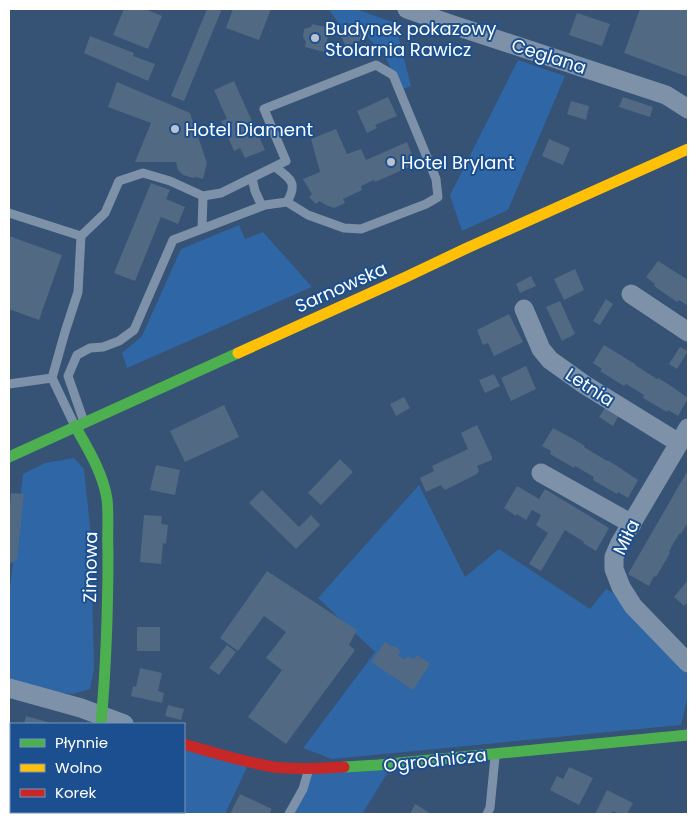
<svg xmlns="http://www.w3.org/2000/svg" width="697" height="823" viewBox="0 0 697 823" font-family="Poppins,sans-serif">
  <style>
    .green { fill: #2f66a5 }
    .building { fill: #526984 }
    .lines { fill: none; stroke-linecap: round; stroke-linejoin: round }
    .lane { stroke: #7d92a8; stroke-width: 9 }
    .street { stroke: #7d92a8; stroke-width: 19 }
    .fast { stroke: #4caf50; stroke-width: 11 }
    .slow { stroke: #ffc107; stroke-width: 11 }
    .jam { stroke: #c62828; stroke-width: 11 }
    .poi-dot { fill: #b9c2ce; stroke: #1b4f8f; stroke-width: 2 }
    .labels { text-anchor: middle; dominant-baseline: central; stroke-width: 4; stroke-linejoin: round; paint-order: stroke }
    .poi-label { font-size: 18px; fill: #fff; stroke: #1b4f8f; text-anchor: start }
    .street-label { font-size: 18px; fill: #fff; stroke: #1b4f8f }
  </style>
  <rect width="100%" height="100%" fill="#365274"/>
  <path class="green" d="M329,9h27l39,14 16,63 -10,4 -19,-40 -13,-11 -7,-15 -18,8z
    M518,60l47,16 -57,134 -46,21 -12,-36z
    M239,225l6,14 18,-7 49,55 -185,81 -5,-15 20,-17 39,-87z
    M74,458l10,11 7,67 3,133 -4,20 -17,5 -64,-6v-91l14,-123 22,-11z
    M419,485l46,92 34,-28 91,60 16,-20 25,14 57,57v35l-7,30 -349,34 -29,-11 72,-96 -57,-54z
    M184,745l65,18 -24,51h-74l-1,-2h34z
    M393,764l-31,50h-73l19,-45z"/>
  <path class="building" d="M124,9h21l17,7 -14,33 -35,-14z
    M207,9h15l-38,92 -13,-5z
    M233,9h38l-12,31 -33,-12z
    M640,9h48v68l-64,-24z
    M577,13l33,11 -8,22 -33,-11z
    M312,24l18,4 -6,24 -19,-5 1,-5 -3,-5 1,-8 7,-2z
    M360,25l6,13 -20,9 -6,-13z
    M90,36l44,17 -1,3 22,8 -7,17 -64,-28z
    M234,81l31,69 -20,8 -5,-10 -6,3 -13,-30 6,-2 -13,-29z
    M117,82l73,31 17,50 -4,16 -7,-2 -3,1 -10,-3 -5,-5 -2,-8h-41l16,-39 -43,-16z
    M388,97l9,19 -22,9 2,3 -10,5 -10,-22z
    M623,97l30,10 -3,10 -31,-10z
    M571,101l18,5 -3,14 -19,-6z
    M336,129l11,25 14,-5 5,11 41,-18 9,22 -41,18 -1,-2 -13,6 1,4 -19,9 2,4 -11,5 -6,-2 -9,-5 -3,3 -7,-7 3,-3 -9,-15 17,-7 -9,-33z
    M549,139l21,9 -7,17 -21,-9z
    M151,183l19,7 -4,9 19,8 -7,17 -17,-7 -26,64 -21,-8z
    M9,236l53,19 -23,65 -30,-11z
    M658,261l30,19v26l-9,-6 -2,2 -23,-16 1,-2 -9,-7z
    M575,269l9,21 -20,10 -10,-21z
    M531,276l5,10 -16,7 -4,-9z
    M606,299l7,5 -13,21 -7,-4z
    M560,301l15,33 -13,7 -16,-34z
    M509,314l14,28 -29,14 -6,-13 -5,2 -6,-15z
    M604,345l31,19v1l22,14 1,-1 10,6 20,14 -10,18 -10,-6 -1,2 -24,-14 1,-3 -8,-5 -10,-6 -2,2 -24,-15 2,-2 -9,-6z
    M680,347l8,4 -11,18 -8,-5z
    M526,366l10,23 -25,12 -10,-23z
    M494,374l6,12 -15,7 -6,-13z
    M404,397l6,11 -14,8 -6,-12z
    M224,405l15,32 -54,25 -15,-31z
    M607,405l13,8 -7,13 -14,-9z
    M477,425l15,32v3l-15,6 2,5 -2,3 -32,16 -2,-2 -2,-3 -15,7 -6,-14 14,-7 -2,-5 36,-17 -7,-16z
    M553,428l22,12 10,6 -1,1 23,14v-1l10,6 21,14 -10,18 -10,-6 -1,2 -24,-14 1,-3 -19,-11 -1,2 -24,-14 1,-3 -9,-5z
    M340,459l13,13 -32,33 -13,-12z
    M156,465l24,5 -5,25 -25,-5z
    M688,470v52l-7,12 -1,-1 -6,9 -5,10 1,1 -14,24 -2,-1 -5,10 -21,-12z
    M517,486l22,13 6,-10 64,39 -13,23 -13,-8 1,-1 -19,-12 -24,41 -12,-7 19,-31 -12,-8 5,-10 -9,-5 -6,10 -9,-6 -1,2 -12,-8z
    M262,490l37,37 12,-12 9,10 -24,24 -47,-46z
    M11,493l13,1 -7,66 -8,4v-44z
    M144,515l18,1 -1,8 7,1 -2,19 -3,-1 -2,21 -21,-2z
    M267,571l90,59 -8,15 6,5 -69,94 -38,-27 34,-47 -16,-12 20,-26 -22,-16 -26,35 -18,-13z
    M688,580v22l-4,4 -10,-9z
    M137,627h23v24h-23z
    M385,642l7,5 3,-1 4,3 1,3 -2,3 7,5 2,-3h3l4,2 3,-4 13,9 -17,26 -42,-28z
    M227,645l9,7 -17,23 -10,-7z
    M140,668l22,5 -4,18 6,2 -2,10 -31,-7 2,-10 3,1z
    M168,705l16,4 -3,11 -16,-4z
    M26,716l25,7v1h-27z
    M569,767l24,11 -14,27 -29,-15 7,-14 6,3z
    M607,790l26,13 -6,11h-8l-6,-3 -2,3h-16z
    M240,794l32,15 -3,5h-39z
    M415,804l10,6 6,4h-21z"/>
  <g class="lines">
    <path class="lane" d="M275,167c16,12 23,16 12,35
      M252,178l3,13 6,13 4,1
      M9,213l72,23
      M202,229l1,-33
      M9,384l43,-6
      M74,424l-22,-46 13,-46 13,-40 3,-56 24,-23 14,-32 24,-8 27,8 33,15 18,-3 65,-32 -22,-52 112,-44 17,10 43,104 2,18 -12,7 -65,25 -17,-1 -36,-13 -21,-13 -22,3 -92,35 -39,90 -15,11 -16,6 -13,1 -13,7 -9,21 16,46
      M289,814l14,-25 5,-17
      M487,814l3,-6 5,-51"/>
    <path class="street" d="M407,9l43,15 216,71 22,14
      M631,294l57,38
      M524,309l17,40 9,11 35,25 94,58
      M688,428l-68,115 -6,14v12l7,18 12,19 55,57
      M541,473l91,51
      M9,688l72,20 43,16
      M61,814l1,-2"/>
    <path class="fast" d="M75,426c13,23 28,47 32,73 2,16 0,37 1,53 0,58 -2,115 -7,172
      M9,457l229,-104
      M344,767l34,-2 310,-30"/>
    <path class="slow" d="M238,353l168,-76 61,-29 221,-99"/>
    <path class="jam" d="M184,744c30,9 60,18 90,23 23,3 47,1 70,0"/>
  </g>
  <g class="poi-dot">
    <circle cx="315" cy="38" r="5"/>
    <circle cx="175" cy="129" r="5"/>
    <circle cx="391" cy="162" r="5"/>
  </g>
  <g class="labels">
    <g class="poi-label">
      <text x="325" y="28">Budynek pokazowy<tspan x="325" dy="21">Stolarnia Rawicz</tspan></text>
      <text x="185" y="129">Hotel Diament</text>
      <text x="401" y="162">Hotel Brylant</text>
    </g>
    <g class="street-label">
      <text transform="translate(549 56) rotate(18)">Ceglana</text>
      <text transform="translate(341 287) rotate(-24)">Sarnowska</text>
      <text transform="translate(590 387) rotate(33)">Letnia</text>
      <text transform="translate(626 537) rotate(-64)">Miła</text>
      <text transform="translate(90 567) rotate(-89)">Zimowa</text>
      <text transform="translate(435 760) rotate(-6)">Ogrodnicza</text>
    </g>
  </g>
  <rect width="697" height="823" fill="none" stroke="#ffffff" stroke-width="20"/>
  <rect x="10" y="723" width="175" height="90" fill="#1b4f8f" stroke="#7695bc"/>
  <rect x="20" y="739" width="25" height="8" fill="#4caf50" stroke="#7695bc"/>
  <text x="55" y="748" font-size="15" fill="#ffffff">Płynnie</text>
  <rect x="20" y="764" width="25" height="8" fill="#ffc107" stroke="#7695bc"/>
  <text x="55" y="773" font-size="15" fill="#ffffff">Wolno</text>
  <rect x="20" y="789" width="25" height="8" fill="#c62828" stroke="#7695bc"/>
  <text x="55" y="798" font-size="15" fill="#ffffff">Korek</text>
</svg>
